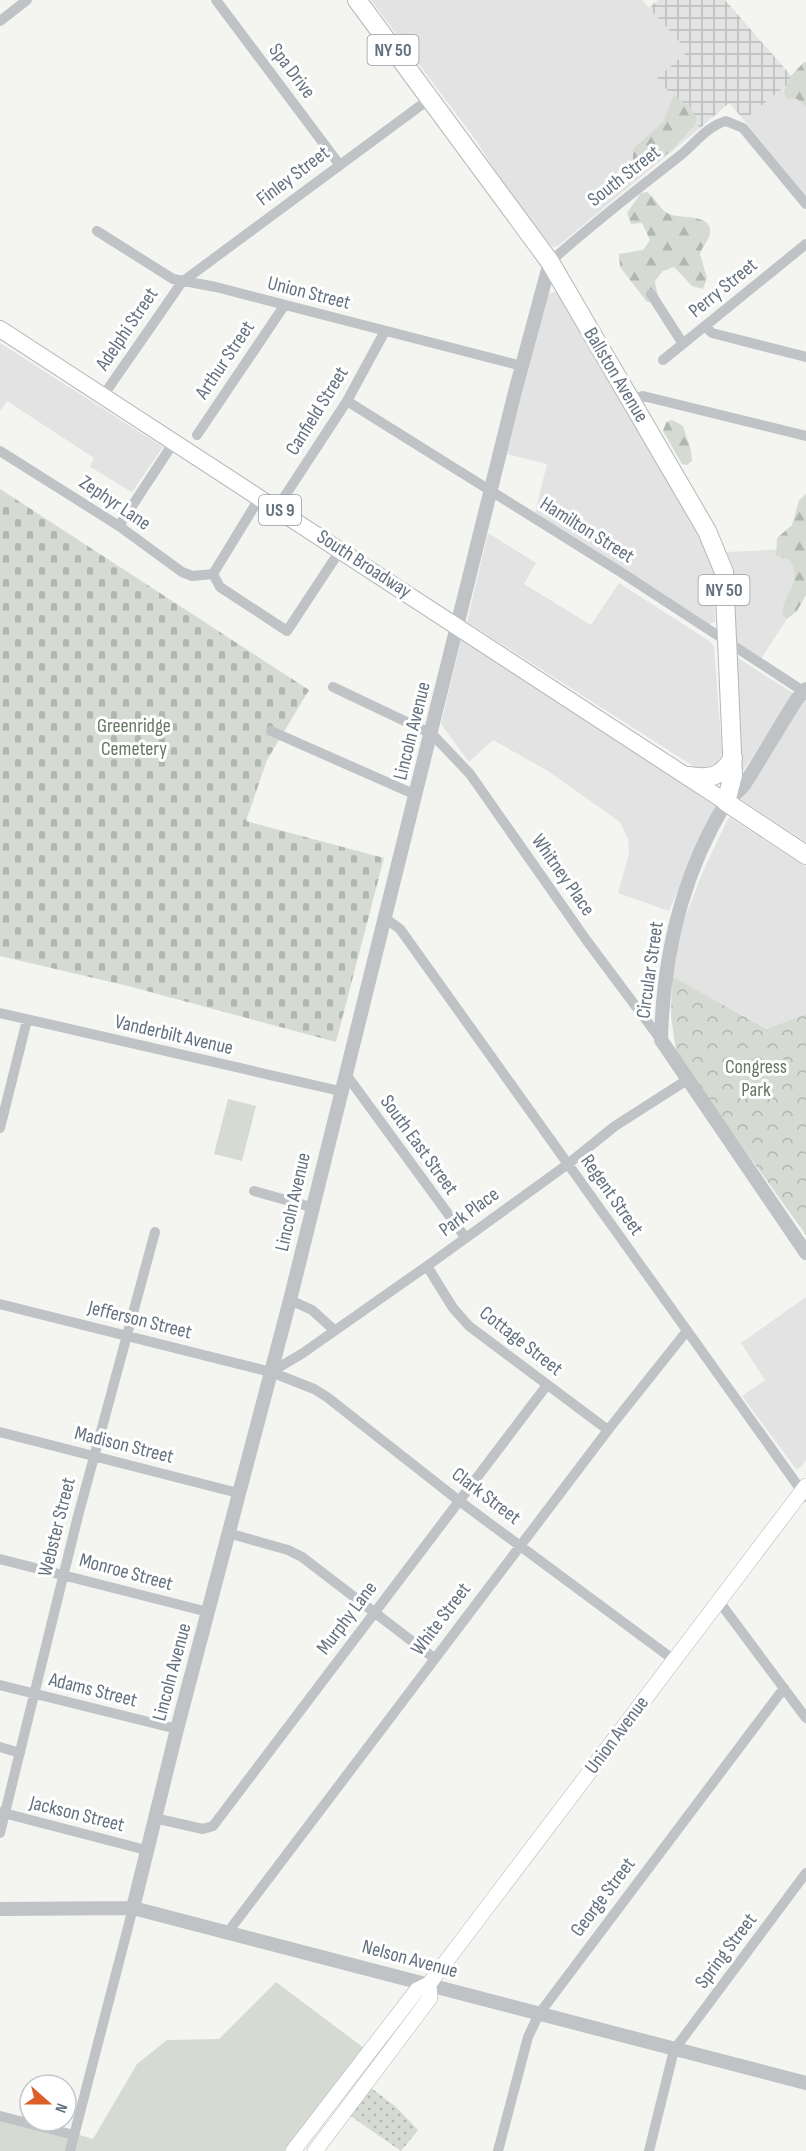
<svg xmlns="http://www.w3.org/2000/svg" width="806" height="2151" viewBox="0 0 806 2151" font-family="'Sofia Sans Condensed',sans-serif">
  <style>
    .built { fill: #e2e3e2 }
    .industrial { fill: url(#industrial-grid) }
    .grass { fill: url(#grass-dots) }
    .forest { fill: url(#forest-firs) }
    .cemetery { fill: url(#cemetery-stones) }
    .park { fill: url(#park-crowns) }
    .pitch { fill: #d5dbd2 }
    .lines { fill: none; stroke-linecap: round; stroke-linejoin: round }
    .secondary-casing { stroke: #b2b6ba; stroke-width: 16 }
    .primary-casing { stroke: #b2b6ba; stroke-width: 18 }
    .trunk-casing { stroke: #b4b7ba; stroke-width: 20 }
    .minor { stroke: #bfc3c6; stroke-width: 10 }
    .tertiary { stroke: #bfc3c6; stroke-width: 14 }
    .secondary { stroke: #fff; stroke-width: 15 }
    .primary { stroke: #fff; stroke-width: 16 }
    .trunk { stroke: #fff; stroke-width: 18 }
    .labels { text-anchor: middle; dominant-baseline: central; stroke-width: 6; stroke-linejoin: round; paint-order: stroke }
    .shield { fill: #fff; stroke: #929ca6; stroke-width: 1.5 }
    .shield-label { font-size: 18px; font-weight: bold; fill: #647280 }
    .street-label { font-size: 20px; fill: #647280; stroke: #fff }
    .park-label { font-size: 20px; fill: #667863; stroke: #fff }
  </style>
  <defs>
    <pattern id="industrial-grid" width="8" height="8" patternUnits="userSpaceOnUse" patternTransform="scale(1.5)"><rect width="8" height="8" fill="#e2e3e2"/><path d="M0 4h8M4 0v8" fill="none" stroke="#bbbcbc"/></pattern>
    <pattern id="grass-dots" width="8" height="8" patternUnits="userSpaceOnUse" patternTransform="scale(1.5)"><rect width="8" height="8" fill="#d5dbd2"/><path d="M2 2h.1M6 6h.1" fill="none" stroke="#b0b6b0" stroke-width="1.8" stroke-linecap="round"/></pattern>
    <pattern id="forest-firs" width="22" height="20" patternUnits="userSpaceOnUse" patternTransform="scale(1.5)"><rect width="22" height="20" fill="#d5dbd2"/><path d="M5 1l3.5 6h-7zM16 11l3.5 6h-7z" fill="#b0b6b0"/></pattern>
    <pattern id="cemetery-stones" width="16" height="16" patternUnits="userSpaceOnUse" patternTransform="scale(1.5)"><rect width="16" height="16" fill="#d5dbd2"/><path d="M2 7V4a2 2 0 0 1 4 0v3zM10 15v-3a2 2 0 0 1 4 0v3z" fill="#b0b6b0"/></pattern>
    <pattern id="park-crowns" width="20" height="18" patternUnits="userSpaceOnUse" patternTransform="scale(1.5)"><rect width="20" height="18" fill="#d5dbd2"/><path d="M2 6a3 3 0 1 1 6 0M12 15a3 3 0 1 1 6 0" fill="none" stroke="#b0b6b0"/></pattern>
  </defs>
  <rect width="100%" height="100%" fill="#f4f4f1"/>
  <path class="built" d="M371,0h271l46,51 -31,27 43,50 -142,118 -6,1 -42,-52 -35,-56z
    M794,79l12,14v104l-62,-77z
    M555,292l5,2 137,236 17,35 1,57 -6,2 -174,-111 12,-49 -40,-10 41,-160z
    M0,343l163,104 -31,45 -42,-25 4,-9 -87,-57 -7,10z
    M488,533l48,30 -12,21 67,41 28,-42 92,59 3,5 8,106 -2,9 -8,8 -11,1 -234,-149z
    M806,548l-14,63 -31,48 -29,-19 -1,-76 -4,-12z
    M465,639l251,165 -47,107 -51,-18 11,-39 -1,-15 -8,-17 -72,-51 -55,-31 -24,22 -28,-38 20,-83z
    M738,658l56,36 -53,80 -8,-112z
    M803,700l3,2v140l-66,-43z
    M729,817l77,50v147l-38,15 -96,-53 10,-50 21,-55z
    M806,1297v163l-6,8 -4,1 -54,-73 23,-16 -24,-37z"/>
  <path class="industrial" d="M658,0h67l69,79 -50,41 -15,-17 -29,25 -43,-50 31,-27 -39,-43z"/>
  <path class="grass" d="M370,2087l26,20 22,23 -17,21 -52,-36z"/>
  <path class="forest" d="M804,62h2v45l-9,-8 -11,-1 -2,-6 7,-16z
    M674,95l17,13 6,11 -2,6c-15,15 -33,43 -57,39l-5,-5v-10l30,-27z
    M647,192c9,6 12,16 20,21 10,7 46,-1 43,20 -1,8 -8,13 -10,21l7,24 -4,11 -11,-3 -18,-19 -11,4 -8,10 3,17 -4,4h-7l-27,-35 -1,-13 24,-4 7,-10 -8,-17 -11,1 -4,-11 14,-20z
    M672,420l11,6 8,24 1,11 -5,4 -5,-1 -19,-33 3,-9z
    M806,494v101l-9,16 -10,8 -5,-5c1,-21 24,-35 6,-55l-12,-3 1,-18 15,-13 7,-25z"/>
  <path class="cemetery" d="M0,489l309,201 -42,70 -21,61 138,37 -48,184 -208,-56 -128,-30z"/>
  <path class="park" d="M672,976l95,53 39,-15v221l-113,-157 -17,-28 -5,-33z"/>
  <path class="pitch" d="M228,1099l28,7 -14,55 -28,-7z
    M276,1982l88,66 -78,103h-286v-40l93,28 44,-75 30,-24 52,-1z"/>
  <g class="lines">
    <defs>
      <path id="secondary" d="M293,2151l124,-161 12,-6 377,-498
        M315,2151l115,-153 -1,-14"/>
      <path id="primary" d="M0,329l726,473"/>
      <path id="trunk" d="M357,0l193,262 157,269 17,41 9,203 -7,27 80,53
        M688,776c21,3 33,2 45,-18"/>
    </defs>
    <use href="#secondary" class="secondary-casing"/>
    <use href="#primary" class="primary-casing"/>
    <use href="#trunk" class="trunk-casing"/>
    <path class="minor" d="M216,0l123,164
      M0,21l27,-21
      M97,231l76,48 43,8 306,79
      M550,262c43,-39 88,-73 132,-108 14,-12 26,-28 44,-33l17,7 63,76
      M651,294l32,50
      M705,326l7,7 94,24
      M663,360l143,-116
      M103,396l79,-114 246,-182
      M347,401l272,170 187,122
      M630,401l13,-5 163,40
      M197,435l87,-129
      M0,451l119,75 63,46 10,4 21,-2
      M277,508l70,-107 38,-70
      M119,526l55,-84
      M213,574l7,13 67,44 54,-82
      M213,574l47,-77
      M333,687l99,47 38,40 117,167 74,99
      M271,731l145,64
      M385,918l15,11 406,568
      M0,1013l340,78
      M345,1073l120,164
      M0,1128l27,-108
      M254,1191l57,16
      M427,1266l26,42 16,18 139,104
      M290,1300l22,10 21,19
      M0,1304l271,68 43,17 13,8 131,103 216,160
      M271,1372l32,-19 124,-87 141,-102 47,-38 72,-46
      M0,1432l238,61
      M228,1533l60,17 14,7 132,101
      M0,1559l208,53
      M718,1600l88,118
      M0,1685l177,44
      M0,1747l20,6
      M0,1812l146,38
      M154,1818l49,11 10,-3 334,-441
      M0,1833l78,-317 77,-284
      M228,1932l380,-502 78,-98
      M0,2116l74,19
      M70,2151l63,-243
      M498,2151l30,-114 11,-23 245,-326
      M649,2151l25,-101 132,-177"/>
    <path class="tertiary" d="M806,689l-9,10c-18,28 -35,58 -53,86 -5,7 -14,12 -19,19 -44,73 -62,152 -64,236l145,213
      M133,1908l44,-179 113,-429 225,-908 35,-130
      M0,1909l133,-1 673,175"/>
    <use href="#secondary" class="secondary"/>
    <use href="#primary" class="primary"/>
    <use href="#trunk" class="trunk"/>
  </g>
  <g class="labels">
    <g class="shield">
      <rect x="367.5" y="35" width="51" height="30" rx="4.5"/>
      <rect x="259" y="495" width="42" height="30" rx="4.5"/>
      <rect x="698.5" y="575" width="51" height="30" rx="4.5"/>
    </g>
    <g class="shield-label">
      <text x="393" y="50">NY 50</text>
      <text x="280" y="510">US 9</text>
      <text x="724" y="590">NY 50</text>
    </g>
    <g class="street-label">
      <text transform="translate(292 71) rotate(53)">Spa Drive</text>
      <text transform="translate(293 176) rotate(-37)">Finley Street</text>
      <text transform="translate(624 176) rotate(-38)">South Street</text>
      <text transform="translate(723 288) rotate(-39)">Perry Street</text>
      <text transform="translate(309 293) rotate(14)">Union Street</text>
      <text transform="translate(127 329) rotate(-56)">Adelphi Street</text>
      <text transform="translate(225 360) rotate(-56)">Arthur Street</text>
      <text transform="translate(616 375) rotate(59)">Ballston Avenue</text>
      <text transform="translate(317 411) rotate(-58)">Canfield Street</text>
      <text transform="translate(115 503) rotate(34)">Zephyr Lane</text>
      <text transform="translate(587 530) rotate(32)">Hamilton Street</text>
      <text transform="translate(364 564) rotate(33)">South Broadway</text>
      <text transform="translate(412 731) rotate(-76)">Lincoln Avenue</text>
      <text transform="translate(563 875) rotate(55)">Whitney Place</text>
      <text transform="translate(650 970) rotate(-82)">Circular Street</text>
      <text transform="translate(174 1035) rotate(13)">Vanderbilt Avenue</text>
      <text transform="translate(419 1145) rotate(54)">South East Street</text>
      <text transform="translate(612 1195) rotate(55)">Regent Street</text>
      <text transform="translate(293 1202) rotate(-77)">Lincoln Avenue</text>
      <text transform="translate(469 1212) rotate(-36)">Park Place</text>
      <text transform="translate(140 1320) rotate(14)">Jefferson Street</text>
      <text transform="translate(521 1341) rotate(38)">Cottage Street</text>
      <text transform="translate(124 1445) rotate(14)">Madison Street</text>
      <text transform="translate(486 1496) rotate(37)">Clark Street</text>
      <text transform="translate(57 1527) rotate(-76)">Webster Street</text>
      <text transform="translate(126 1572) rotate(15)">Monroe Street</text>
      <text transform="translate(347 1618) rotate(-53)">Murphy Lane</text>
      <text transform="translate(441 1619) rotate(-53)">White Street</text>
      <text transform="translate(172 1672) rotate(-75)">Lincoln Avenue</text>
      <text transform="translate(93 1690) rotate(14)">Adams Street</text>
      <text transform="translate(617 1735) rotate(-53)">Union Avenue</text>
      <text transform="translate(77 1814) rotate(14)">Jackson Street</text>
      <text transform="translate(603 1897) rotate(-53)">George Street</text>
      <text transform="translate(726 1951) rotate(-53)">Spring Street</text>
      <text transform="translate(410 1959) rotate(15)">Nelson Avenue</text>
    </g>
    <g class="park-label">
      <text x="134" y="726">Greenridge<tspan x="134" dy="23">Cemetery</tspan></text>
      <text x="756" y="1067">Congress<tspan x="756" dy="23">Park</tspan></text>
    </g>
  </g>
  <g transform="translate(48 2103) rotate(111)"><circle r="28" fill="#ffffff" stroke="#c1c7cc" stroke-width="1.5"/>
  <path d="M0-4.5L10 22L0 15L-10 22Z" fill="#dc5f29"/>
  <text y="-9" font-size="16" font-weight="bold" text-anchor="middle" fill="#647280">N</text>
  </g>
</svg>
